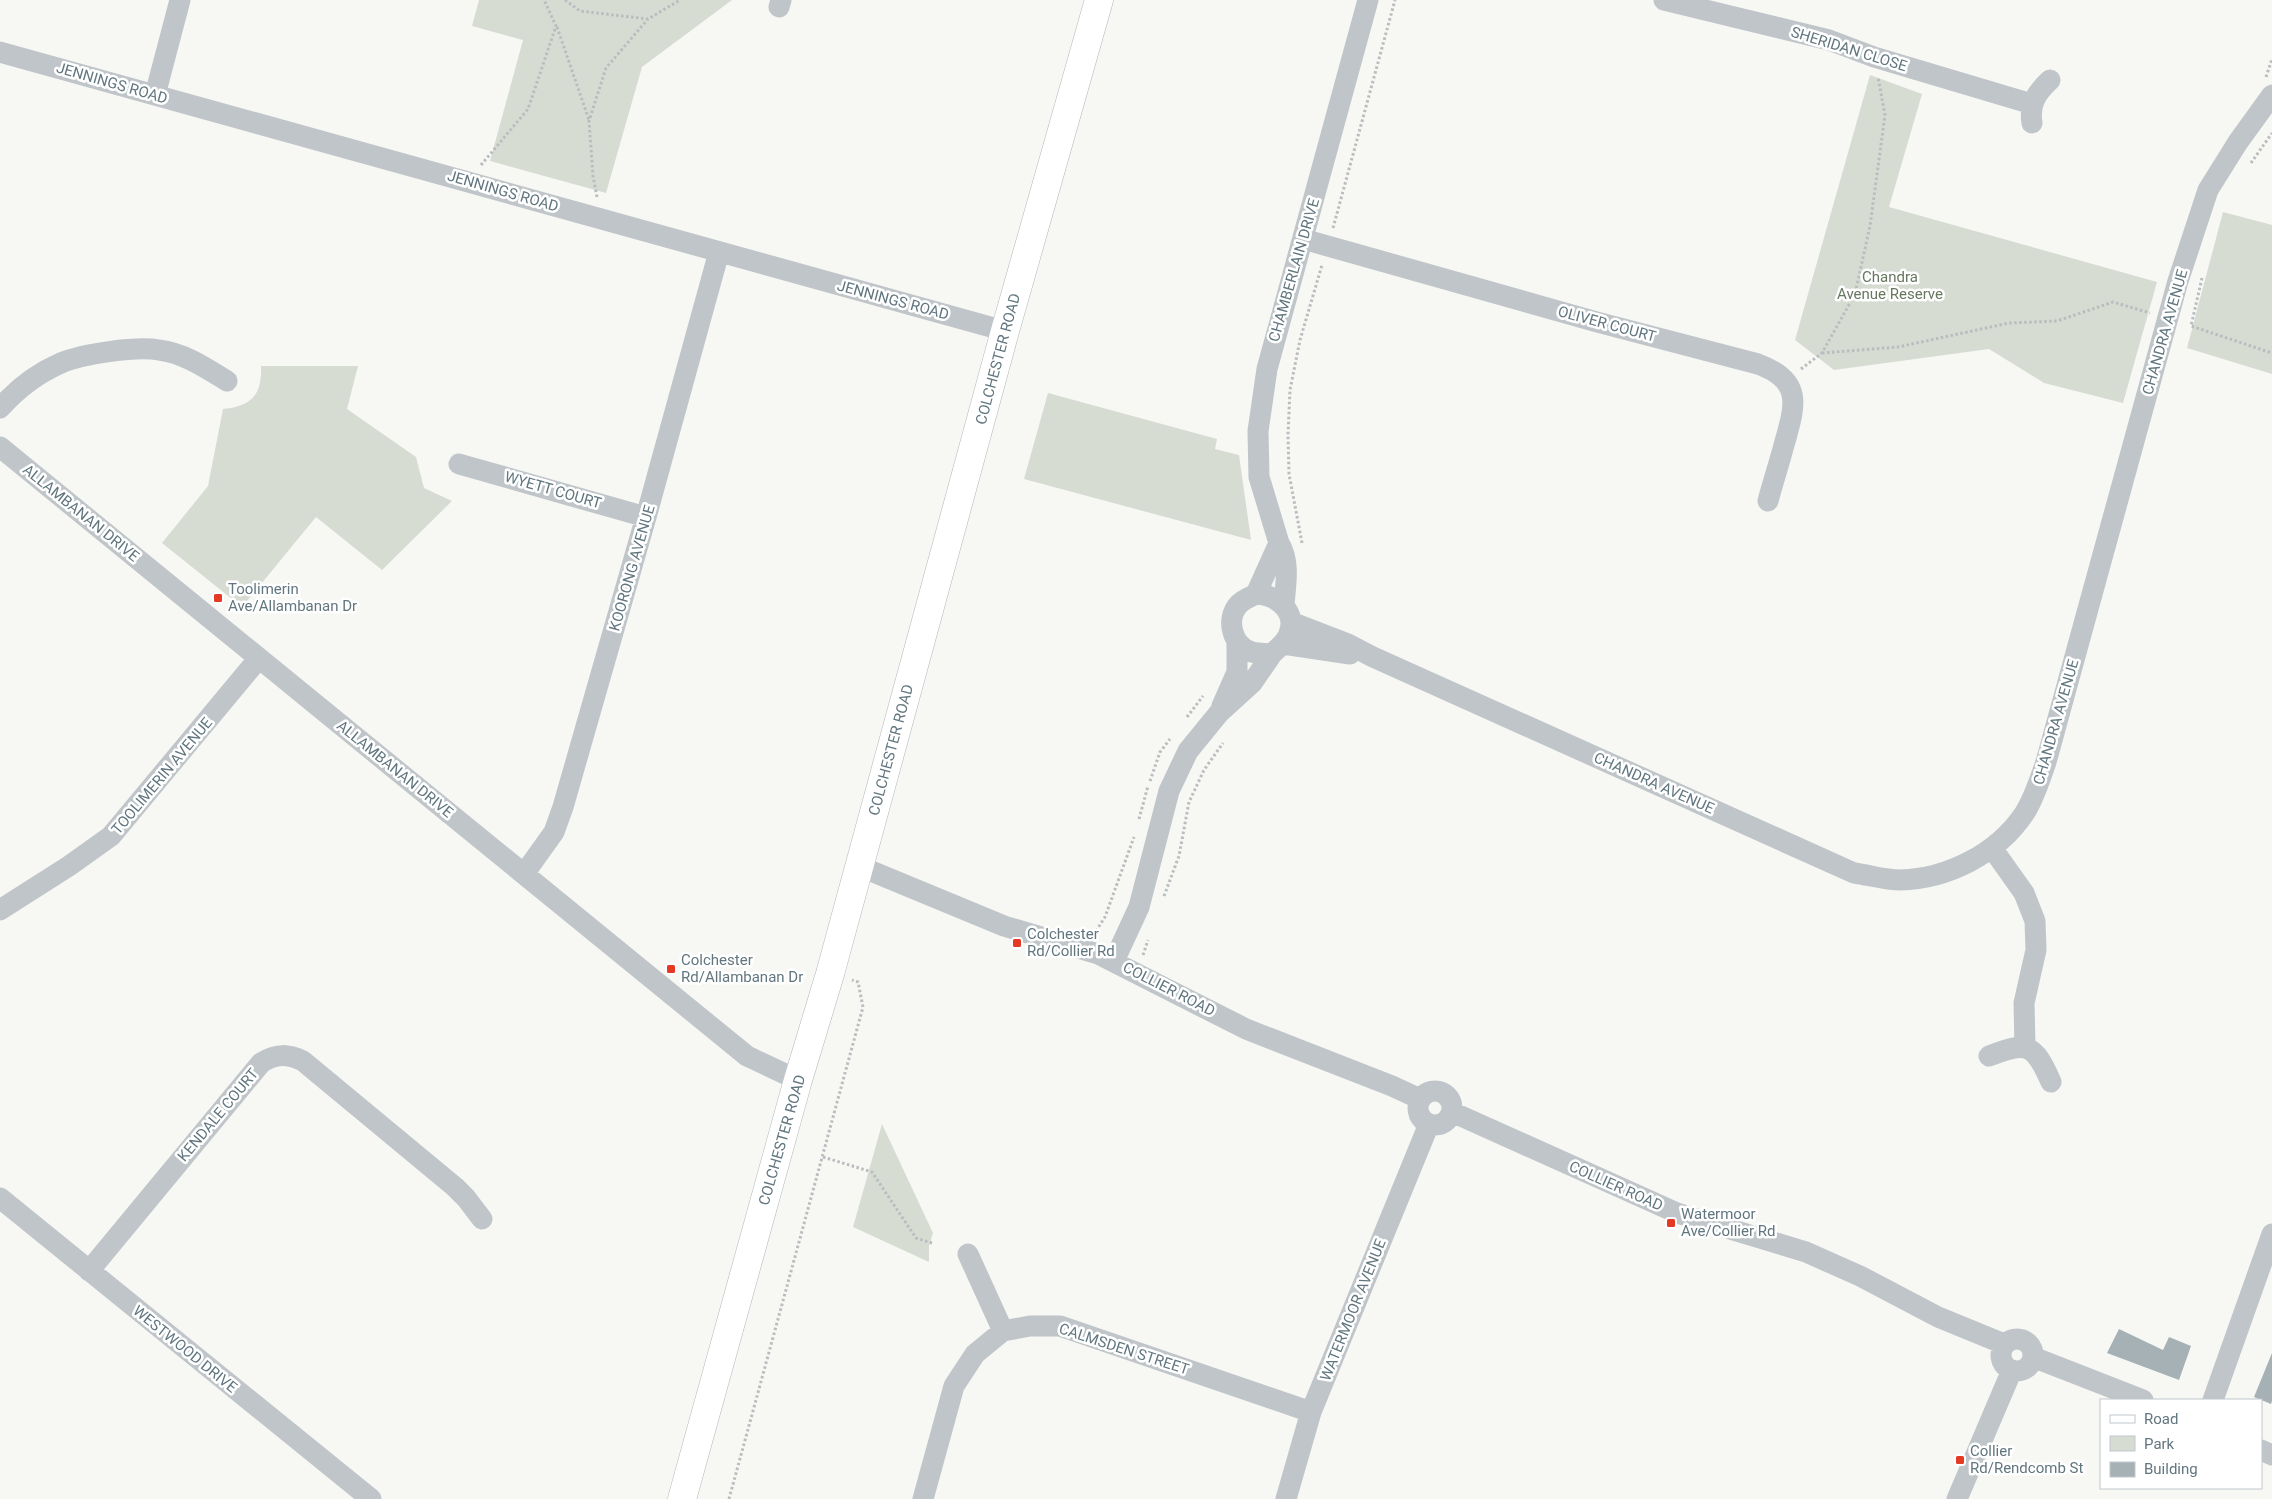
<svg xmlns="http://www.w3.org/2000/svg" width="2272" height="1499" viewBox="0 0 2272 1499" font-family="Roboto,sans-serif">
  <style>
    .green { fill: #d7dcd3 }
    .building { fill: #a6b1b5 }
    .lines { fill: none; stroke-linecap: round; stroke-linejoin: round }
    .secondary-casing { stroke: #afb7bb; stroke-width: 29 }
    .path { stroke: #b9bdbf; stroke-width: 3; stroke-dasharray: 2.5 2.5; stroke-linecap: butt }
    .street { stroke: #bfc5c8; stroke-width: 21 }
    .secondary { stroke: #fff; stroke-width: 28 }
    .poi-dot { fill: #e63924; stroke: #fff; stroke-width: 2 }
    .labels { text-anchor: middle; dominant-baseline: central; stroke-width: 5; stroke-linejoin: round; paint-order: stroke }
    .street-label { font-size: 15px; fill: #61767f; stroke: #fff }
    .park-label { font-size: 15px; fill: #677760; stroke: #fff }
    .poi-label { font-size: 15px; fill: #61767f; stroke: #fff; text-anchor: start }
  </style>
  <rect width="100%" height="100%" fill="#f7f7f4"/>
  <path class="green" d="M479,0h253l-90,67 -36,126 -116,-32 33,-121 -51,-14z
    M1870,75l52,19 -33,113 268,75 -34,121 -79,-20 -55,-34 -155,21 -39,-30z
    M2223,212l49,13v149l-85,-26z
    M261,366h97l-11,43 69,48 8,31 28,13 -70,69 -66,-53 -74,90 -80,-64 46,-57 15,-77c29,-3 39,-14 38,-43z
    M1048,393l169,46 -2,10 24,6 12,85 -227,-61z
    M882,1124l51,109 -4,13v16l-76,-35z"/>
  <path class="building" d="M2119,1329l44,21 6,-13 22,9 -12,34 -72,-27z
    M2272,1353v48l-1,3 -17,-7z"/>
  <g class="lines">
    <defs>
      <path id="secondary" d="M682,1499l116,-419 32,-106 175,-643 94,-331"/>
    </defs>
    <use href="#secondary" class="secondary-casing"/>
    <path class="path" d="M565,0l15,11 68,8 32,-19
      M557,27l32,93
      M2266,77l6,-18
      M2251,163l21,-30
      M481,165l47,-56 28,-83 -12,-26
      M597,197l-4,-21 -4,-55 17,-53 42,-49
      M1333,228l62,-228
      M2202,278l-11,48 81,27
      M1822,353l76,-6 111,-24 48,-2 56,-19 37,11
      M1801,369l21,-16 33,-59 15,-68 15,-111 -7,-38
      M1302,543l-13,-69 -1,-39 2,-45 10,-50 22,-75
      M1187,717l16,-21
      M1150,781l10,-29 10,-13
      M1139,819l9,-33
      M1164,896l15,-40 10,-54 15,-32 19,-27
      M1096,931l9,-14 29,-80
      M1143,955l5,-15
      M823,1157l49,15 44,66 16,5
      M729,1499l134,-492 -5,-25 -6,-2"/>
    <path class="street" d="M1664,0l165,40 45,17 158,47
      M779,7l2,-7
      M0,52l1005,279
      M155,95l25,-95
      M2032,123c-3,-19 4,-30 18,-43
      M1303,239l294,83 161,42c46,17 37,42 26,81 -5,19 -11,37 -16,56
      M0,408c16,-18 38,-35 61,-45 21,-9 75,-17 98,-13 25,3 47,18 68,31
      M0,447l747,609 51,24
      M459,464l187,53
      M1256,594c22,1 43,19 32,42 -3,7 -10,12 -16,18 -6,-1 -14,0 -20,-2 -20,-6 -27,-33 -13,-48 5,-5 11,-7 17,-10z
      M1256,594l23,-51
      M1284,604c2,-21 6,-43 -5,-61l-20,-66 -1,-46 9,-62 101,-369
      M1291,622l57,22 25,13 481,216c15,2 31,7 46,7 47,-1 97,-26 124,-66 10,-15 16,-35 22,-52l132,-481 30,-91 30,-48 34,-47
      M1283,644l67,10
      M1222,706l15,-34v-30
      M1992,848l32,45 11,28 1,29 -12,53 1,44
      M859,866l145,60 94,28 148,75 146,57 28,13
      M524,874l30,-42 9,-25 83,-290 73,-265
      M0,910l69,-44 42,-30 148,-178
      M1114,961l25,-54 30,-116 19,-40 31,-38 33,-30 20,-29
      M1989,1056c38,-15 45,-13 62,26
      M1418 1108a17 17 0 1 1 34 0a17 17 0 1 1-34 0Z
      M1452,1112l225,101 129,39 54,24 78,41 66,27
      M0,1198l371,301
      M968,1254l35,77
      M89,1271l172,-208c15,-10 27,-9 42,-2l152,126 11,11 16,21
      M2001 1355a16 16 0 1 1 32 0a16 16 0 1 1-32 0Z
      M2033,1357l110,43
      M2213,1400l59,-166
      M2261,1450l11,5
      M923,1499l31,-113 21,-32 28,-23 27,-5h30l251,86
      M1286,1499l25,-87 118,-288
      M1957,1499l55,-129"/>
    <use href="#secondary" class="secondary"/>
  </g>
  <g class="poi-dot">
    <rect x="213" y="593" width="10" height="10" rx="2.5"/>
    <rect x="1012" y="938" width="10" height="10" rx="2.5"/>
    <rect x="666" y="964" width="10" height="10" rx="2.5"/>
    <rect x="1666" y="1218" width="10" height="10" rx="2.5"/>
    <rect x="1955" y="1455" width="10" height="10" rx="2.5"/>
  </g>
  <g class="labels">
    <g class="street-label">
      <text transform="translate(1849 49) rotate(17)">SHERIDAN CLOSE</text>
      <text transform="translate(112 83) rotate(16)">JENNINGS ROAD</text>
      <text transform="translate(503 191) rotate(16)">JENNINGS ROAD</text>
      <text transform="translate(1294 270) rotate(-74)">CHAMBERLAIN DRIVE</text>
      <text transform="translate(893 300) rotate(15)">JENNINGS ROAD</text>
      <text transform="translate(1607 324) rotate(15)">OLIVER COURT</text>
      <text transform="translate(2165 332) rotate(-74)">CHANDRA AVENUE</text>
      <text transform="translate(998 359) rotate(-75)">COLCHESTER ROAD</text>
      <text transform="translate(553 490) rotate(16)">WYETT COURT</text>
      <text transform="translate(81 513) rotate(39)">ALLAMBANAN DRIVE</text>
      <text transform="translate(632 568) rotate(-74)">KOORONG AVENUE</text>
      <text transform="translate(2056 722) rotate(-74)">CHANDRA AVENUE</text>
      <text transform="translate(891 750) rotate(-75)">COLCHESTER ROAD</text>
      <text transform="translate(395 769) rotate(39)">ALLAMBANAN DRIVE</text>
      <text transform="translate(162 776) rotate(-50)">TOOLIMERIN AVENUE</text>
      <text transform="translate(1654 783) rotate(24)">CHANDRA AVENUE</text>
      <text transform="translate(1169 989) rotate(27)">COLLIER ROAD</text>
      <text transform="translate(218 1115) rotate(-50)">KENDALE COURT</text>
      <text transform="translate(782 1140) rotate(-74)">COLCHESTER ROAD</text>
      <text transform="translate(1616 1186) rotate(24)">COLLIER ROAD</text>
      <text transform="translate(1353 1310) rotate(-68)">WATERMOOR AVENUE</text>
      <text transform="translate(185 1349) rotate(39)">WESTWOOD DRIVE</text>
      <text transform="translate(1124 1349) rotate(18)">CALMSDEN STREET</text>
    </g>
    <g class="park-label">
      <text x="1890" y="277">Chandra<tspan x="1890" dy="17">Avenue Reserve</tspan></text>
    </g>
    <g class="poi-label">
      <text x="228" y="589">Toolimerin<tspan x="228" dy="17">Ave/Allambanan Dr</tspan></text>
      <text x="1027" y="934">Colchester<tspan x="1027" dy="17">Rd/Collier Rd</tspan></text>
      <text x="681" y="960">Colchester<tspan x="681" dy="17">Rd/Allambanan Dr</tspan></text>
      <text x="1681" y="1214">Watermoor<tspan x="1681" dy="17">Ave/Collier Rd</tspan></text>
      <text x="1970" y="1451">Collier<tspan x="1970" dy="17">Rd/Rendcomb St</tspan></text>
    </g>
  </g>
  <rect x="2100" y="1399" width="162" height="90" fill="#ffffff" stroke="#c0c8cc"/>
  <rect x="2110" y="1415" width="25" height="8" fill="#ffffff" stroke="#c0c8cc"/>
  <text x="2144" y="1424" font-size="15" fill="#61767f">Road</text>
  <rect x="2110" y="1436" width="25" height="15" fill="#d7dcd3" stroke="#c0c8cc"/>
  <text x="2144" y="1449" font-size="15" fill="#61767f">Park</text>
  <rect x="2110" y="1462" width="25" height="15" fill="#a6b1b5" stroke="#c0c8cc"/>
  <text x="2144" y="1474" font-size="15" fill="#61767f">Building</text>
</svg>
